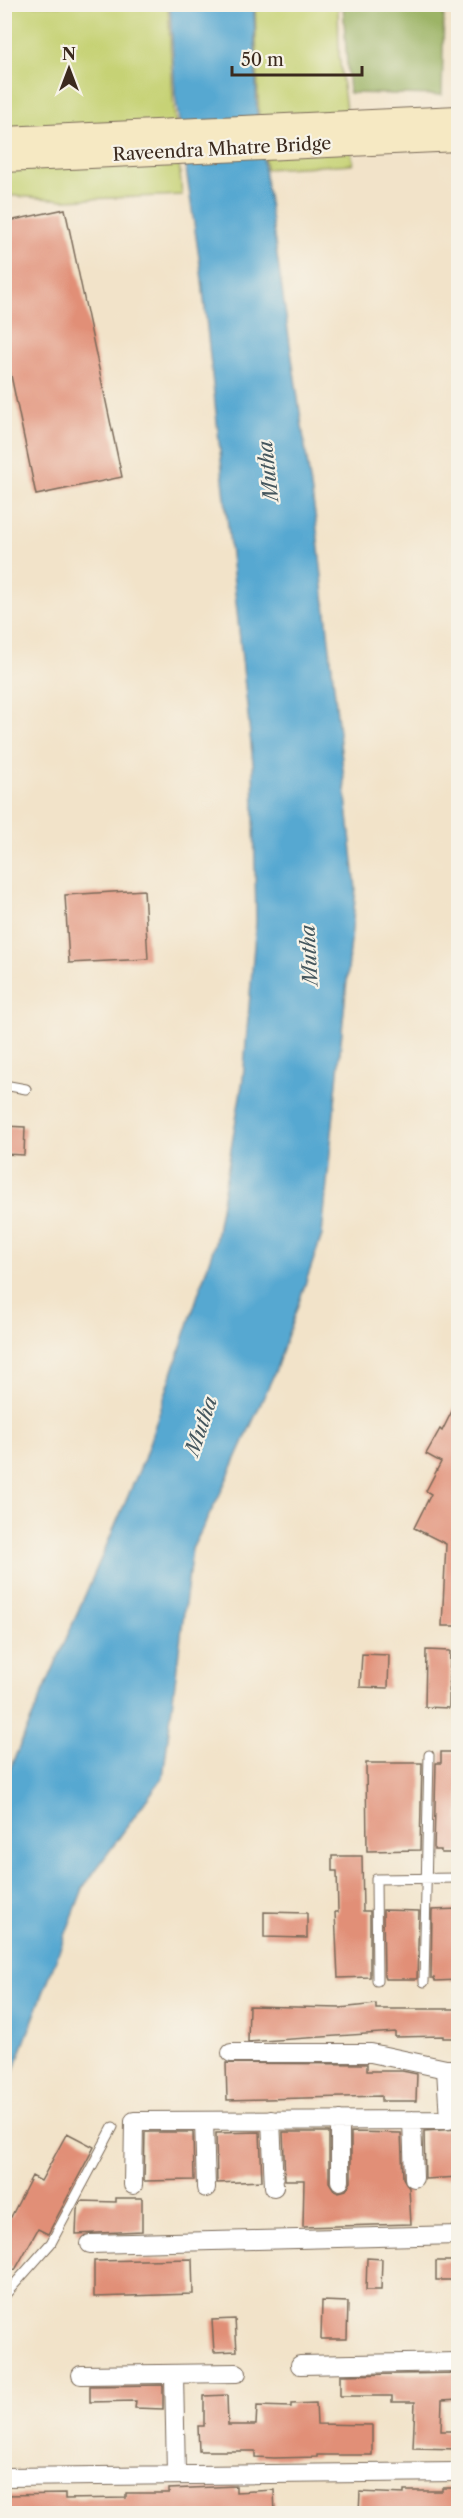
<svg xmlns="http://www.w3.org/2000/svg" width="463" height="2518" viewBox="0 0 463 2518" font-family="'Libre Caslon Text',serif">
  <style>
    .green { fill: #c6d274; stroke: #807e49; stroke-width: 1.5 }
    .forest { fill: #9cb466; stroke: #6c6f42; stroke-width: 1.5 }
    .water { fill: #56a8d1; stroke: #486978; stroke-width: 1.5 }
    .building { fill: #e18f77 }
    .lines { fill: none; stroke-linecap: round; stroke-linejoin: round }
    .lane-casing { stroke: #7b6b5a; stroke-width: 11 }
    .street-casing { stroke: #7b6b5a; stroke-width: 20 }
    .secondary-casing { stroke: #7b6b5a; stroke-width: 26 }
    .lane { stroke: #fff; stroke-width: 9 }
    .street { stroke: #fff; stroke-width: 18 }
    .secondary { stroke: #f6e9c3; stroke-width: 24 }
    .labels { text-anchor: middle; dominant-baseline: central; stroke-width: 4.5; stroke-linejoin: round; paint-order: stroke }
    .street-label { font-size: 18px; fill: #3b2a1e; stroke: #f7f3e8 }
    .water-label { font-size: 20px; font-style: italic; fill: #44565d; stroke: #f7f3e8 }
  </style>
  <rect width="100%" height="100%" fill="#f7f3e8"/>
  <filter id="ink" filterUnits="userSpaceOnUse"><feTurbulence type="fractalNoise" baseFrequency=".0167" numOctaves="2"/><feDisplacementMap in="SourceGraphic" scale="12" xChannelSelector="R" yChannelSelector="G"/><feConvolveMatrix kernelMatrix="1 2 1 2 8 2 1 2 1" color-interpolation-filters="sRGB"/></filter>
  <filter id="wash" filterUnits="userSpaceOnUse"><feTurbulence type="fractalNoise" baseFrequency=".008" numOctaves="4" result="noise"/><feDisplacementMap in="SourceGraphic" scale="24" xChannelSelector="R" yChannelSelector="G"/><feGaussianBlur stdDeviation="1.35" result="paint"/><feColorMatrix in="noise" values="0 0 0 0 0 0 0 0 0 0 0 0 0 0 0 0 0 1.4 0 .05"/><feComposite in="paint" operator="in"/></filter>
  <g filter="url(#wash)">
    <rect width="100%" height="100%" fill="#f2e3c9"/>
    <path class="green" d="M4,5h164l5,93 9,97 -118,5 -59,-5z
      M255,5h83l1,50 14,109 -87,5 -7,-49z"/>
    <path class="forest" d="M343,5h101l-2,90 -93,-2z"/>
    <path class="water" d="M170,5h84l3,115 59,401 40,368 -34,346 -47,137 -55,122 -28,55 -29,228 -79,109 -79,207v-313l139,-321 71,-216 28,-164 13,-157 -3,-159 -52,-492 -26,-177z"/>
    <g id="blocks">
      <path class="building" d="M65,209l57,268 -86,18 -32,-153v-120z
        M144,890l4,69 -79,4 -4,-68z
        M4,1126l21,1 -1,28 -20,-1z
        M459,1397v229h-17l4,-82 -32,-16 17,-34 -5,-3 15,-29 -15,-8 14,-25 2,2z
        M426,1650l24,1 -1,57 -24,-1z
        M362,1654l27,1 -1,33 -28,-1z
        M441,1752h18v101h-18v-3h-7l2,-87h5z
        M366,1763h56l-2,87 -53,1z
        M332,1856h30l1,55h7v66l-32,1 -3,-66h3l-1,-41h-5z
        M459,1909v71l-24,1 -1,-3h-3l1,-68z
        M383,1910l36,1 -2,68h-32l-1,-3z
        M264,1912l43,1v25l-43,-1z
        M376,2004v5h83v29h-16v-2l-48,1v-5l-147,10 1,-36 91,2z
        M226,2063l141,1v7h35l15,3 -1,27h-35v-5l-154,4z
        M459,2129v48l-34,2 -1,-48z
        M145,2132h48l1,48 -50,1z
        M260,2132l2,49 -45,2 -1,-50z
        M283,2132h46v50l5,8 5,2 7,-2 5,-8v-50l50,1 2,45 6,10 2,36 -108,3 1,-47h-19z
        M67,2133l27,14 -46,87 -10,-5 -23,41 -11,-6v-51l7,4 21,-41 9,5z
        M116,2198h26v33l-66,3 1,-24 4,-9 35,1z
        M367,2258l15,1 -1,31h-15z
        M192,2259l1,35 -99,3v-36z
        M436,2261h22l1,19h-23z
        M322,2301l26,1 -1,37h-26z
        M235,2319l2,32 -23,1 -2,-32z
        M459,2373v26l-17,1 -1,31h18v18l-46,-1 2,-46h-23v-6h-52v-21z
        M163,2385v24l-28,-1 1,-7 -46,1v-16z
        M227,2395l1,30h28l1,-19 34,1v-3l25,-1 1,21 55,1v30h-55v2l-43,1 -19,-1v-6h-56l-1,-25h6v-30z
        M236,2486v6l38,-2 1,24h-271v-19l61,-1v5l61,-1v-5h43v-4z
        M442,2488h17v26h-100l1,-22 44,2v-3h38z"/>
    </g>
  </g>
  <g filter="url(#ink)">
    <use href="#blocks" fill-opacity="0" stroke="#7b6b5a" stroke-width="1.5"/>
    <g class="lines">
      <defs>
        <path id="lane" d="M4,1085l22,4
          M377,1981l-1,-102 82,-1
          M424,1982l5,-227
          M4,2296l47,-53 62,-116"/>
        <path id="street" d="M231,2053h140l75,16h11
          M271,2120l3,67
          M340,2120v61
          M412,2120l2,58
          M204,2121l2,67
          M133,2185l1,-64 315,-1 -3,-51
          M90,2244l368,-9
          M300,2365l158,-3
          M174,2374l2,101
          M81,2375l156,-2
          M4,2477l454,-5"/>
        <path id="secondary" d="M4,139l454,-21
          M4,160l454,-21"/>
      </defs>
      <use href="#lane" class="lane-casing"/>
      <use href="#street" class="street-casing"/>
      <use href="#secondary" class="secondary-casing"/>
      <use href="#lane" class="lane"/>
      <use href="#street" class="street"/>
      <use href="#secondary" class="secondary"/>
    </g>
  </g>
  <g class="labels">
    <g class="street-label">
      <text transform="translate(222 149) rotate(-3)">Raveendra Mhatre Bridge</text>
    </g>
    <g class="water-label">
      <text transform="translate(268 471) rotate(-96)">Mutha</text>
      <text transform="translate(309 955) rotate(-93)">Mutha</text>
      <text transform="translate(201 1426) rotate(-71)">Mutha</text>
    </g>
  </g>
  <rect width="463" height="2518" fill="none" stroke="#f7f3e8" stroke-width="24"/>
  <g transform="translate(69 69)" stroke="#f7f3e8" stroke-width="4.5" paint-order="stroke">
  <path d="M0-4.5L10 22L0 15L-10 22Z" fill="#3b2a1e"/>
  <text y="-9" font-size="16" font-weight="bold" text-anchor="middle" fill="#3b2a1e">N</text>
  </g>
  <path d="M232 66v9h130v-9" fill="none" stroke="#3b2a1e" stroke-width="3"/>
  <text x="241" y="66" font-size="18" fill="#3b2a1e" stroke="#f7f3e8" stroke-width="4.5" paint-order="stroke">50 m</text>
</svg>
